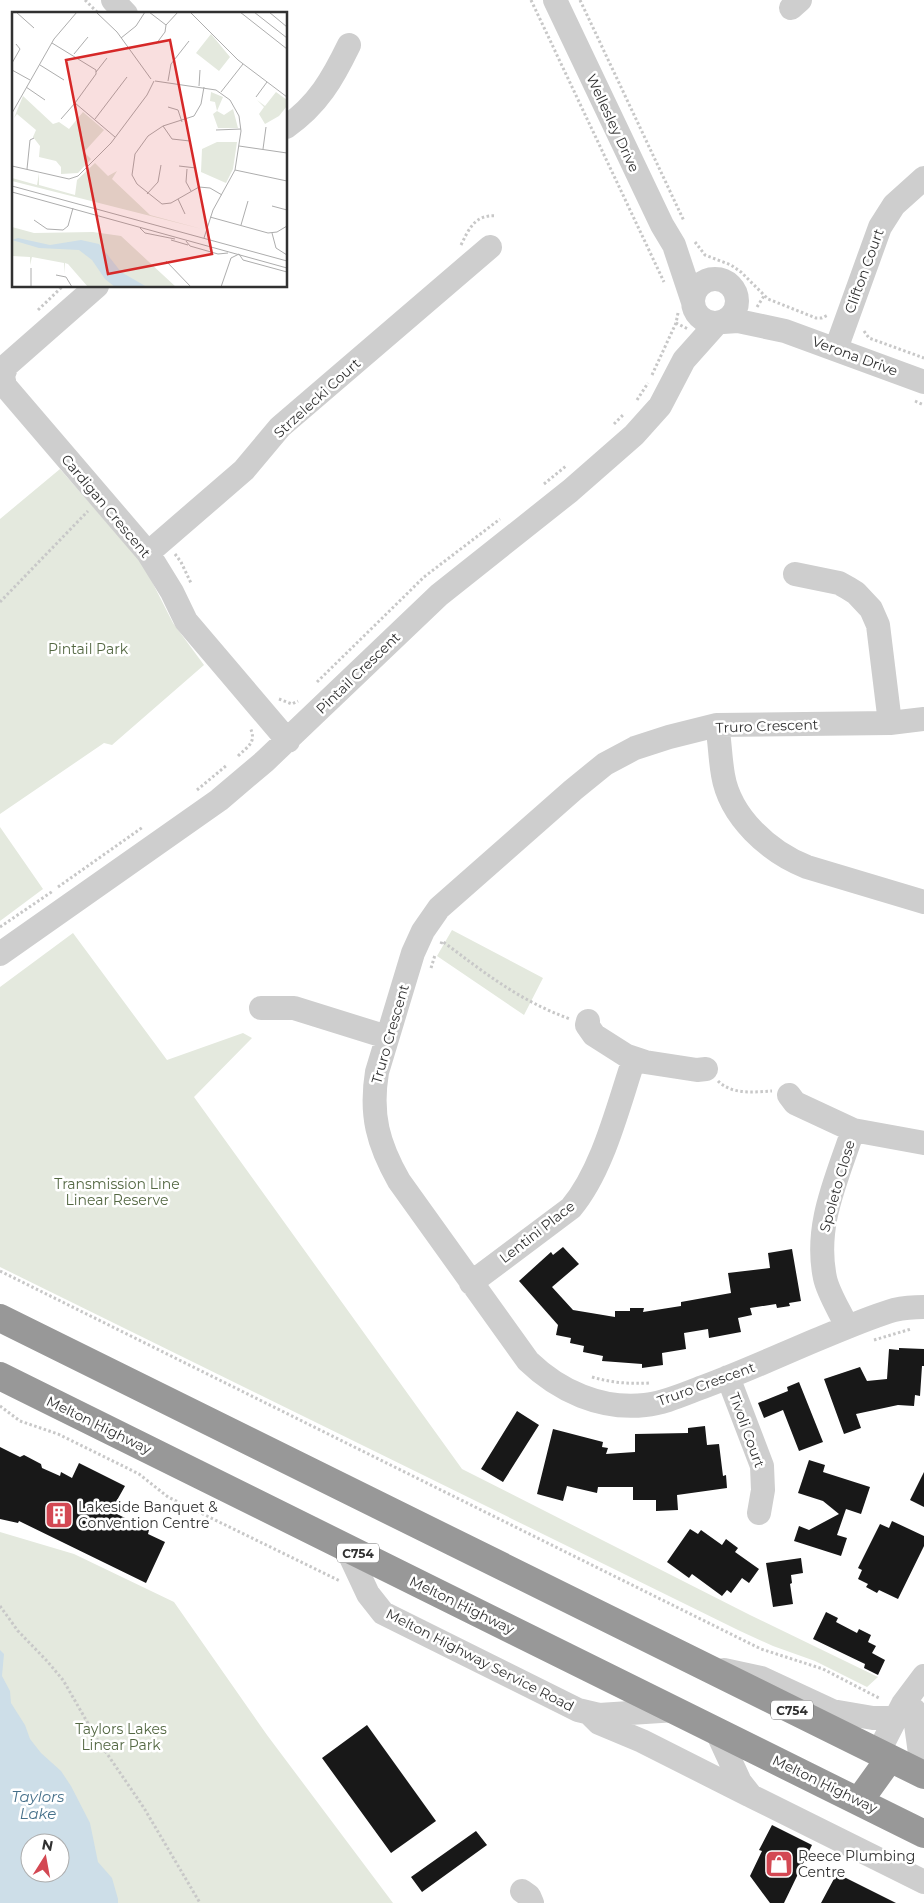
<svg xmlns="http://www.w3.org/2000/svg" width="924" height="1903" viewBox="0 0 924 1903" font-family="Montserrat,sans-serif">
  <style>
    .green { fill: #e4e9de; fill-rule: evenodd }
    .water { fill: #cddee8; fill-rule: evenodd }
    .building { fill: #181818 }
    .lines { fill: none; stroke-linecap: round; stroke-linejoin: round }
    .path { stroke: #c8c8c8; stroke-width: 3; stroke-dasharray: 2.5 2.5; stroke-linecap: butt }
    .minor { stroke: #cecece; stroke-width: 24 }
    .highway { stroke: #989898; stroke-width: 28 }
    .labels { text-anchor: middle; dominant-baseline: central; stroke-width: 5; stroke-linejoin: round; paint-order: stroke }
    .shield { fill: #fff; stroke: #6f6f6f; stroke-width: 1 }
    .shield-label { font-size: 12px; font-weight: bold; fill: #313131 }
    .street-label { font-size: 14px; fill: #313131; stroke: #fff }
    .park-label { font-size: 14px; fill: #546843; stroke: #fff }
    .poi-label { font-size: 14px; fill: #313131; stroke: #fff; text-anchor: start }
    .water-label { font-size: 15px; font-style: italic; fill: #47718b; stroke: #fff }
    .inset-road { fill: none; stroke: #adadad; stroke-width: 1 }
    .view { fill: #d62828; fill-opacity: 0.15; stroke: #d62828; stroke-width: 2.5 }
    .inset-edge { fill: none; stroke: #313131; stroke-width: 2.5 }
  </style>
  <rect width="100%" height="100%" fill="#fff"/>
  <path class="green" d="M60,469l83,95 30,59 31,42 -92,80 -8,-2 -104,71v-295z
    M0,827l43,62 -43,32z
    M452,930l91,48 -19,37 -87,-59z
    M73,933l94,127 76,-27 9,5 -58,59 268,372 288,146 128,62 -11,10 -52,-26 -42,-15 -33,-15 -740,-364v-280z
    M0,1532l74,22 100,48 93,133 126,168h-393zM30,1843h30v30h-30z"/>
  <path class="water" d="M0,1650l4,4 -2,22 8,15 1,12 14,22 5,14 11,14 20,18 10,15 19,37 8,39 14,16 6,21v4h-118zM30,1843h30v30h-30z"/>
  <path class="building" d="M563,1247l16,17 -27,23 21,23 42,7v-6h15v-3h14l-1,4 38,-6v-4l50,-9 -3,-20 42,-5 -2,-15 24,-4 9,52 -12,2 1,3 -13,2 -1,-4 -26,4 2,7 -14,3 3,14 -32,6 -1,-9 -24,4 2,16 -24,4 1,12 -21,3v-4l-40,-3 1,-5 -20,-4 1,-6 -14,-3 1,-5 -15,-3 2,-10 -39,-44 32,-29 2,3z
    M899,1348l25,1v17h-2l-2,30 -5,-1 -1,11 -16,-1 -42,9 5,14 -17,6 -20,-55 36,-12 7,14 20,-2 2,-30 10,1z
    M799,1382l24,60 -24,9 -16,-41 -19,8 -6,-15 30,-12 -1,-4z
    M517,1411l22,14 -36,57 -22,-13z
    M705,1426l2,19 12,-1 4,32 3,-1 1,13 -50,7 1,15 -22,1v-11h-23v-13h-35l-1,6 -30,-7 -4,15 -26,-7 16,-65 50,13 -1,5 6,1 -2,6 29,-2v-18l53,-1v-5z
    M0,1447l20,10 4,-2 17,9 1,4 18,8 1,-4 11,6 7,-15 46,23 -14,25 38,19 -1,4 17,8 -19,41 -127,-62 -1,2 -18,-4z
    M809,1460l16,5 -2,7 47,15 -9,27 -15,-5 -9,26 10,3 -6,18 -47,-15 5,-15 10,4 30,-16 -16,-13 -25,-8z
    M924,1472v35l-14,-7z
    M892,1521l32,15v10l-26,53 -19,-9 -2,3 -11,-6 2,-3 -10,-5 4,-9 -4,-2 22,-44 9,4z
    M690,1529l8,5 3,-4 21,15 4,-6 12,9 -3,4 24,17 -10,14 -7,-5 -11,15 -4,-3 -5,6 -30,-22 -3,4 -22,-16z
    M801,1558l2,15 -12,2 1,8 -2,1 3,20 -20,3 -7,-44z
    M826,1612l12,6 -2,4 21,11 2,-4 12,6 -3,7 8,4 -4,7 13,7 -7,15 -14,-7 1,-4 -52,-25z
    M367,1725l69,96 -45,32 -69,-95z
    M772,1825l40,20 -28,58h-14l-20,-27 12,-25 -3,-1z
    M476,1831l11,14 -65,47 -11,-15z
    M838,1874l58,29h-75l15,-28z"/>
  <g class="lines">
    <path class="path" d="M85,0l12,12
      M531,0l133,282
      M580,0l104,221
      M695,242l10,13 26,10 10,7 27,27 48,19h6l6,-3
      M461,245c8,-16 14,-31 35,-29
      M757,307l7,-11
      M38,310l25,-24
      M678,313l-2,10 12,6
      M864,331l5,7 55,20
      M652,375l24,-52
      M637,400l11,-17
      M915,401l9,4
      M614,424l10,-10
      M544,484l22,-18
      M175,554l6,8 10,21
      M0,602l88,-91
      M317,682l107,-105 76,-58
      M279,699l13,5 6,-3
      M238,756c10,-10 19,-13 12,-29
      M197,790l30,-25
      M58,887l85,-60
      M0,927l53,-36
      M441,944l1,-3c43,32 76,59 128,78
      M431,968l4,-13
      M718,1081c14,14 36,11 54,10
      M0,1271l761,378 62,20 56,29
      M874,1340l37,-11
      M592,1377c20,6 38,7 58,6
      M0,1406l20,15 38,13 67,33 14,7 29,23 172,84
      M0,1606l18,25 29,30 16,19 34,59 47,69 56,95"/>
    <path class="minor" d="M113,0l13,14
      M555,0l107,225 12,20 19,57
      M791,8l9,-8
      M286,127c32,-22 47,-49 63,-82
      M693 301a22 22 0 1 1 44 0a22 22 0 1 1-44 0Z
      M97,286l-90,79 -4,11 2,10 143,167 24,39 14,29 102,120
      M723,322l15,-1 47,10 139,51
      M836,349l44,-122 14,-22 30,-27
      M148,553l96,-83 36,-43 210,-180
      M795,574l44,9 9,5 8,5 15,16 7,16 12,98
      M924,719l-34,4 -173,2 -48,12 -34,11 -30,16 -32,26 -134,118 -16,23 -10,22 -36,119c-7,43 1,72 22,109l129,180c31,30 73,49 117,44 20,-2 39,-11 58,-18 38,-14 75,-31 113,-47 25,-10 51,-22 78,-30 9,-2 20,-3 30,-3
      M717,725c3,17 3,33 6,50 7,42 46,77 84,92l117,35
      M0,954l219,-154 46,-39 174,-166 131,-104 64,-56 26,-29 24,-46 33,-37
      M261,1008h33l93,29
      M588,1021l-1,4 7,10 33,21 18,6 52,8 9,-1
      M789,1095l6,8 58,27 71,13
      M471,1283l100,-75c32,-38 47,-102 63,-149
      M847,1327c-6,-14 -19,-34 -22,-49 -11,-53 12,-99 28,-148
      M728,1377l34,89 1,24 -4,23
      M346,1547l22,47 15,19 195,97 21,5 77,-5
      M724,1670l37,8 71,33 41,7h23
      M914,1710l9,65
      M590,1714l9,9 43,18 107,54
      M716,1730l24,52 11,14 173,86
      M878,1753l25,-49 21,-28
      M522,1891l7,5 3,7"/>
    <path class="highway" d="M0,1318l924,457
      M0,1376l924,458
      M859,1801l31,-43"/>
  </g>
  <defs>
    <symbol id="building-square" viewBox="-11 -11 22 22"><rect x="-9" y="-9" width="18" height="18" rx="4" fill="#d34853" stroke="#fff"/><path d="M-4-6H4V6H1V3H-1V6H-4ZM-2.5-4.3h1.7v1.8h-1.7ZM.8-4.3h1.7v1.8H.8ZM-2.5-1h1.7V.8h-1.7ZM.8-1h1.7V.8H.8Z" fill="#fff"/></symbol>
    <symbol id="shop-square" viewBox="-11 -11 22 22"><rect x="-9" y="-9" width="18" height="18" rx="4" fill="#d34853" stroke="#fff"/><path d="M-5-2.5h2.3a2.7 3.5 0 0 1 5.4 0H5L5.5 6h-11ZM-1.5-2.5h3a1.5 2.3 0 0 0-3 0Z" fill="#fff"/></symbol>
  </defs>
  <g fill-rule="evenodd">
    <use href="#building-square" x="43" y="1499" width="32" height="32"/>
    <use href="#shop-square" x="763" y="1848" width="32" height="32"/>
  </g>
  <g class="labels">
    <g class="shield">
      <rect x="337" y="1543.5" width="42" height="19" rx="4"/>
      <rect x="771" y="1700.5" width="42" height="19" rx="4"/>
    </g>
    <g class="shield-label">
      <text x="358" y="1553">C754</text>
      <text x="792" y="1710">C754</text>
    </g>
    <g class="street-label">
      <text transform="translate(613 123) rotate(65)">Wellesley Drive</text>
      <text transform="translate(864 271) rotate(-70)">Clifton Court</text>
      <text transform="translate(855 356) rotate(20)">Verona Drive</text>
      <text transform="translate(317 398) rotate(-42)">Strzelecki Court</text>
      <text transform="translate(106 506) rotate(50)">Cardigan Crescent</text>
      <text transform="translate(358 673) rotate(-44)">Pintail Crescent</text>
      <text transform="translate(767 726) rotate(-2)">Truro Crescent</text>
      <text transform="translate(390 1034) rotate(-74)">Truro Crescent</text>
      <text transform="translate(837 1186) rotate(-74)">Spoleto Close</text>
      <text transform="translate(537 1232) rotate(-38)">Lentini Place</text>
      <text transform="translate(706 1384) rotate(-20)">Truro Crescent</text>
      <text transform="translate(99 1425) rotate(26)">Melton Highway</text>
      <text transform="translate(747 1430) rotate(70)">Tivoli Court</text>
      <text transform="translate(462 1605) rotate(26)">Melton Highway</text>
      <text transform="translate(480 1660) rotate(27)">Melton Highway Service Road</text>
      <text transform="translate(825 1784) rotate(26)">Melton Highway</text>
    </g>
    <g class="park-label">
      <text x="88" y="649">Pintail Park</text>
      <text x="117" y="1184">Transmission Line<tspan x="117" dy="16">Linear Reserve</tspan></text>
      <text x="121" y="1729">Taylors Lakes<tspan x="121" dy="16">Linear Park</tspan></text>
    </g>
    <g class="poi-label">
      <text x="78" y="1507">Lakeside Banquet &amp;<tspan x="78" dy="16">Convention Centre</tspan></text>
      <text x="798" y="1856">Reece Plumbing<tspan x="798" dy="16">Centre</tspan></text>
    </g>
    <g class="water-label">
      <text x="38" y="1796">Taylors<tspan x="38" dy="17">Lake</tspan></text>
    </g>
  </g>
  <g transform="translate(12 12)">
    <rect width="275" height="275" fill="#fff"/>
    <path d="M199,22l19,23 -11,14 -23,-18zM199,80l12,5 -6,14 7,4 9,-6 5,19h-20l-5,-14 4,-3 -2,-9 -5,-1zM264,80l11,8v6l-8,10 -14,8 -6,-10 5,-7 -7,-7 8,6zM11,84l30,28 6,-2 10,7 14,-17 21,18 -20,22 7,7 -13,14 -17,1v-7l-5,-6 -17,-4 1,-11 -7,-9 3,-7 -19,-16 -3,4zM205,130h20l-4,27 -7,14 -25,-11 1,-23zM83,151l13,13 9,-5 -5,8 38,36 52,14 -190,-48v-3l25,7 2,-12v12l36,10 2,-15zM0,215l22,6 59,-1 28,4 55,51h-88l-20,-23 -3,-1v11l-1,-11 -32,-6 -2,8v-8l-18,-1z" fill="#e4e9de"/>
    <path d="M6,226l32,7 31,-5 18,4 22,28 26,15h-32l-10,-8 -13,-19 -13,-10 -40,-2 -27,-8z" fill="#cddee8"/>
    <path class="inset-road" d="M4,0l18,16M84,0l21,20 34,47M137,0l17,13 12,-13M178,0l48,48 49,37M228,0l47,37M242,0l33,26M257,0l18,15M109,26l15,-12 9,-14M40,31l44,27v4l-21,29 40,34M144,32l9,-12 1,-7M62,42l14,-17M0,51l8,-14 -4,-5M28,53l24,15M0,58l18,10M84,60l11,-14M143,69l61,9 14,10 9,16 2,15 -6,39 -22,40 -9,28M156,69l3,-17 18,-23M187,74l1,-16M14,75l19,13M192,75l-3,17 -7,12 -31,10 -15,10 -13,18 -3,21 5,9 25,20 9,-1 28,-16 11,1 12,7M209,80l22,-28M244,85l11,-15M156,95l10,3 4,12M0,101l42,-74 23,-27M49,107l14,-16M83,107l32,-42M151,114l9,13 18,2M204,118l25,-1M227,134l48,7M251,137l3,-22M0,154l57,13 9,-3 33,-33 36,-48 7,-14M167,154l17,2M15,157l3,-29 4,-2M175,157l-1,13 5,9M223,158l52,11M0,174l275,75M0,180l275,76M135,182l11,-12 3,-17M166,187l7,15M260,194l15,4M198,205l58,16 9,-1 10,-6M22,208l13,9 16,1 5,-4 5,-18M229,213l7,-24M128,216l5,5 30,6M260,221l4,15 11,7M159,228l17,5M174,229l4,5 28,8 10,-1M219,246l8,-4 4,6 44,12M154,249l25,26M44,263l10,2 6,10M19,275v-19M209,275l10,-29"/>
    <path class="view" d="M158,28l42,214 -104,20 -42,-214z"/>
    <rect width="275" height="275" class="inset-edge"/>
  </g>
  <g transform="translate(45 1858) rotate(11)"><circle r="24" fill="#ffffff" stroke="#adadad"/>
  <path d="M0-4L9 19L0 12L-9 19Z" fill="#d34853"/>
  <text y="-8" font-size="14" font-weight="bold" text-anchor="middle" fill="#313131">N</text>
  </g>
</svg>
